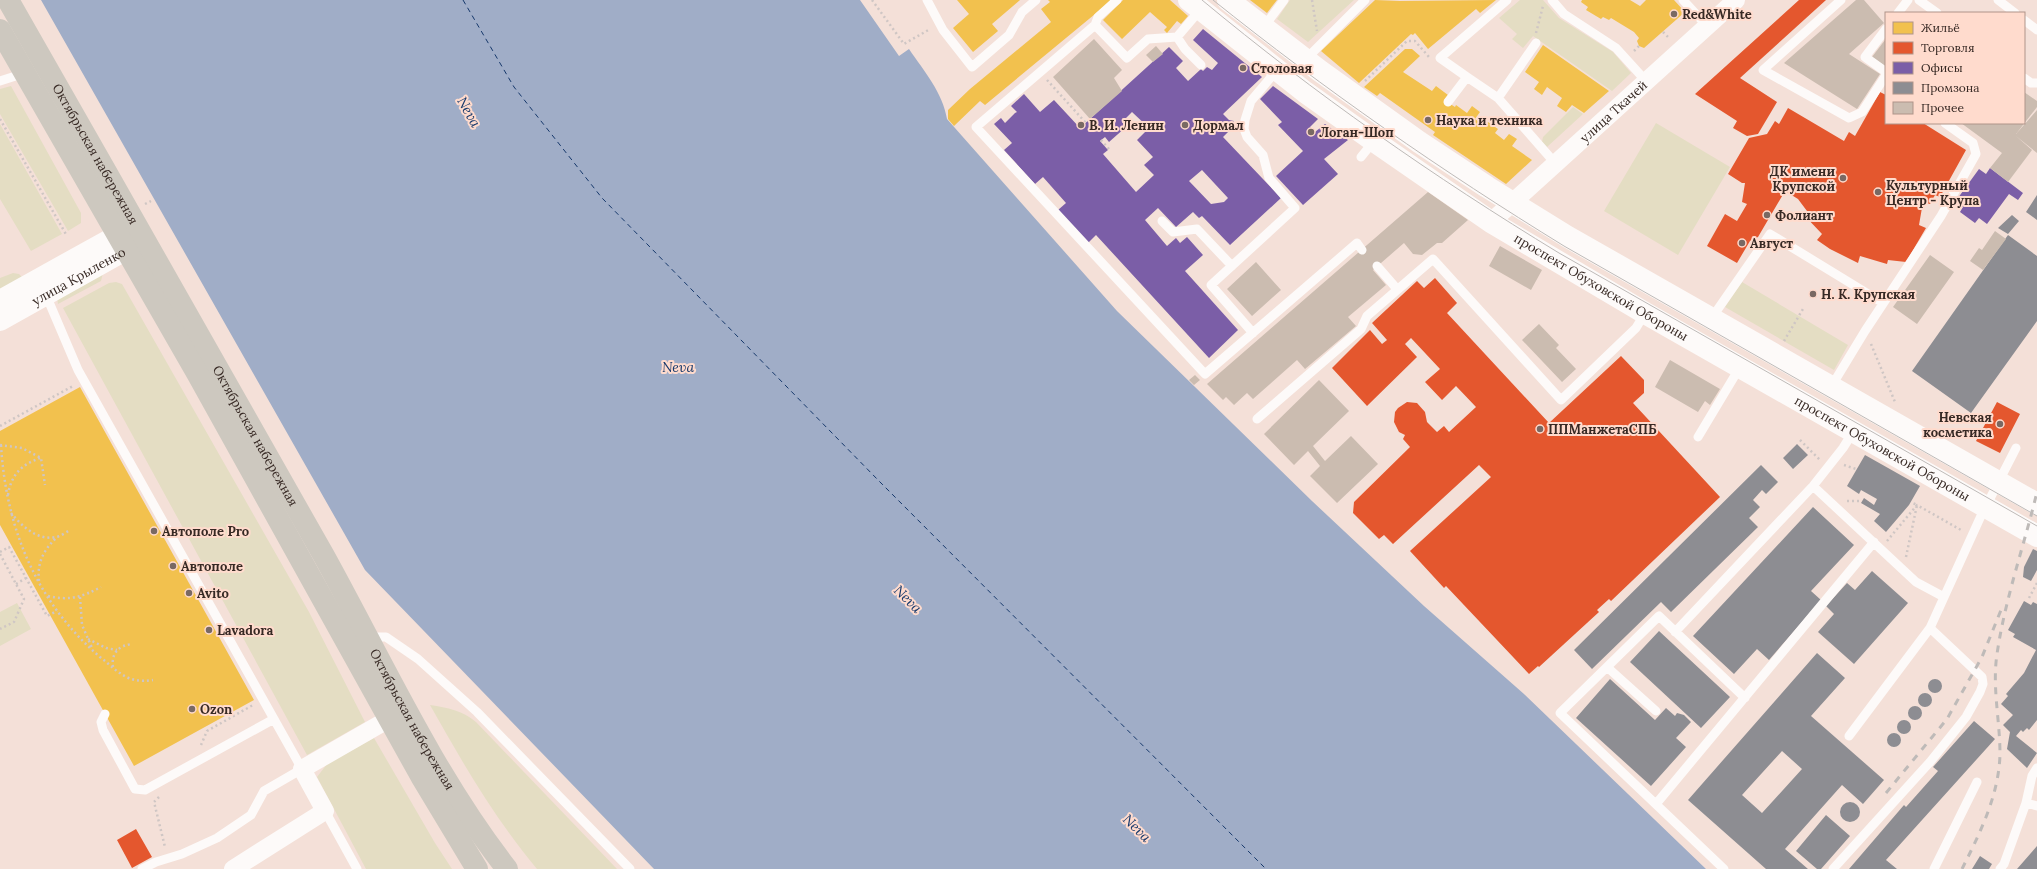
<svg xmlns="http://www.w3.org/2000/svg" width="2037" height="869" viewBox="0 0 2037 869" font-family="Lora,serif">
  <style>
    .green { fill: #e4ddc3 }
    .water { fill: #a0adc7 }
    .homes { fill: #f2c14e }
    .shops { fill: #e4572e }
    .offices { fill: #7b5ea7; fill-rule: evenodd }
    .industry { fill: #8d8d92; fill-rule: evenodd }
    .lines { fill: none; stroke-linecap: round; stroke-linejoin: round }
    .ferry { stroke: #16386b; stroke-width: 1; stroke-dasharray: 5 4; stroke-linecap: butt }
    .building { fill: #cbbcb0 }
    .path { stroke: #cfc6c4; stroke-width: 2.5; stroke-dasharray: 2 3; stroke-linecap: butt }
    .lane { stroke: #fdfaf9; stroke-width: 9 }
    .street { stroke: #fdfaf9; stroke-width: 18 }
    .secondary { stroke: #fdfaf9; stroke-width: 22 }
    .primary { stroke: #cdc8bf; stroke-width: 22 }
    .tram { stroke: #bebab8; stroke-width: 1 }
    .rail { stroke: #bebab8; stroke-width: 3; stroke-dasharray: 7 7; stroke-linecap: butt }
    .poi-dot { fill: #796963; stroke: #ffdbcd; stroke-width: 1.5 }
    .labels { text-anchor: middle; dominant-baseline: central; stroke-width: 4; stroke-linejoin: round; paint-order: stroke }
    .poi-label { font-size: 13px; font-weight: bold; fill: #372924; stroke: #ffdbcd; text-anchor: start }
    .street-label { font-size: 13px; fill: #372924; stroke: #ffdbcd }
    .water-label { font-size: 14px; font-style: italic; fill: #16386b; stroke: #ffdbcd }
  </style>
  <rect width="100%" height="100%" fill="#f4e0d8"/>
  <path class="green" d="M1290,0h64l-46,42 -31,-23z
    M1520,0h23l16,18 54,34 18,21 -19,18 -79,-55 -10,12 -11,-9 5,-5 -18,-16z
    M11,86l70,127v10l-13,8 -68,-117v-25z
    M1573,107l10,7 -36,33 -5,-5 1,-5z
    M1656,123l74,44 -52,88 -74,-44z
    M0,124l62,110 -31,17 -31,-52z
    M13,273l6,1 5,5 -24,11v-12z
    M103,273l-2,8 -43,23 -1,-6z
    M116,282l6,2 187,328 56,110 -58,33 -244,-447 46,-25z
    M1742,282l106,63 -14,25 -109,-63z
    M17,603l14,26 -31,17v-34z
    M430,705c18,3 32,5 46,17l141,147h-80c-42,-50 -75,-107 -107,-164z
    M374,738l61,105 17,26h-86l-49,-92 10,-13z"/>
  <path class="water" d="M41,0h819l39,56 10,-7c15,22 34,44 38,70l170,192 195,190 112,105 100,88 182,175h-1052l-289,-299z"/>
  <path class="homes" d="M957,0h63l-28,24 6,7 -25,21 -20,-24 16,-14z
    M1048,0h64l-127,105 -5,-4 -26,25 -6,-7v-9l22,-21 81,-67 -10,-13 9,-7z
    M1123,0h47l18,16 -7,8 -4,-3 -10,12 -3,-3 3,-3 -17,-15 -28,27 -19,-19z
    M1250,0h27l-10,13z
    M1375,0l25,1 96,-1 -16,13 -4,-4 -48,40 -13,-16 -2,2 -2,-1 -52,49 -38,-32z
    M1582,0h48l10,6 6,-6h28l11,12 -41,36 -5,-2 -2,-5 2,-3 -5,-6 -23,-14 -2,2 -6,-3 -2,2 -15,-9 2,-3 -7,-5z
    M1543,45l66,46 -25,22 -12,-8 -6,7 -9,-6 5,-8 -15,-11 -5,8 -8,-6 5,-7 -14,-10z
    M1405,49h7l8,7 -17,16 29,19 4,-5 12,9 -4,5 11,7 1,-2 11,8 5,-7 8,6 -5,7 10,7 3,-4 10,7 -3,4 9,7 5,-6 8,5 -5,7 20,14 -26,24 -73,-49 2,-3 -55,-39 -3,3 -13,-9z
    M80,387l174,313 -120,66 -134,-241v-94z"/>
  <path class="shops" d="M1799,0h27l-86,78 37,24 -19,32 -11,2 -14,-8 4,-7 -42,-27z
    M1880,92l6,3v28h37l43,27 -26,47 -5,-2 -5,9 -7,-2 -4,23 7,3 -20,34 -18,-2 -1,4 -27,-8 -2,7 -28,-14 -13,-9 5,-6 -18,-19 3,-4 -9,-12 -13,-8 -27,46 -8,4 -13,22 -30,-17 18,-32 12,7 10,-17 -5,-2 3,-19h-3l-14,-9 21,-36 18,-4 8,-13 4,3 9,-16 56,33 5,-9 6,4z
    M1435,278l22,25 -10,10 102,110 72,-67 23,24v13l-11,10 87,94 -109,104 -2,-2 -12,11 2,2 -60,55 -1,-1 -9,8 -83,-88 -2,2 -34,-37 81,-74 -12,-12 -86,79 -9,-9 -5,4 -26,-26 1,-11 56,-55 -7,-8 2,-4 -6,-3 -5,-10 1,-10 3,-4 9,-6 10,1 8,9 2,10 10,10 7,-6 5,6 27,-25 -20,-21 -14,14 -17,-18 15,-13 -29,-31 -6,6 12,13 -50,49 -35,-38 38,-38 12,14 5,-4 -15,-17 45,-42 7,7z
    M1997,402l23,12 -20,39 -24,-12z
    M136,829l16,28 -20,11 -15,-28z"/>
  <path class="offices" d="M1203,29l59,48 -39,37 6,6 5,1v10h-5l-6,6 58,61 -51,47 -28,-29 -3,2 -6,-6 -17,15 -18,-19 -13,12 22,26 9,-8 4,5 7,-6 16,18 -18,16 53,59 -29,28 -113,-123 -8,8 -30,-33 8,-7 -23,-26 -8,7 -31,-34 8,-7 -18,-19 7,-6 4,5 10,-10 2,-1 -6,-6 13,-12 16,18 14,-12 26,28 89,-81 14,14 -7,7 12,13 13,-12 2,2 4,-4 5,3 6,-7 -25,-23zM1132,112l17,16 -12,12 16,17 -9,8 10,10 -18,17 -33,-38 5,-4 -8,-9 5,-4 4,5 17,-15 -4,-5zM1202,170l26,28 -4,4 -13,2 -22,-23z
    M1273,86l45,33 -8,8 5,5 10,-8 23,16 -24,19 14,15 -35,31 -27,-29 27,-25 -25,-26 4,-3 -22,-23z
    M1990,168l33,25 -5,7 -9,-6 -22,30 -8,-6 -4,5 -15,-11 3,-5 -8,-5 24,-33 7,5z"/>
  <path class="industry" d="M2037,195v25l-11,-8z
    M2012,215l7,6 -11,13 -10,-6z
    M2008,235l29,21v65l-66,92 -59,-42z
    M1797,444l11,11 -15,14 -10,-11z
    M1865,455l55,31 -11,19 -23,27 -12,-11 6,-7 -19,-11 3,-5 10,7 3,-6 -16,-9 -2,4 -12,-8z
    M1761,465l17,17 -12,12 -4,-4 -9,10 7,7 -11,11 9,9 -87,85 -10,-10 -69,67 -18,-19z
    M1813,507l41,38 -43,46 10,9 -52,60 -12,-11 -23,25 -41,-38z
    M2033,549l4,2v19l-6,11 -8,-4 1,-10z
    M1872,571l36,32 -54,61 -36,-32 16,-18 -8,-8 21,-23 8,7z
    M2024,601l7,4 2,-3 4,2v116l-8,10 -2,-2 -4,4 -2,-2 -5,6 21,17 -10,15 -20,-19 3,-17 -7,-7 10,-10 -12,-11 7,-8 -2,-2 18,-21 12,-23 -23,-13 2,-3 -7,-4z
    M1659,631l71,66 -29,31 -71,-66z
    M1817,653l28,25 -34,38 73,64 -21,24 -21,-19 -57,64 23,20h-42l-78,-69zM1782,751l20,18 -40,44 -20,-18z
    M1928 686a7 7 0 1 1 14 0a7 7 0 1 1-14 0Z
    M1610,679l45,41 11,-12 9,8 2,-3 7,2 7,7 -15,16 10,9 -35,39 -75,-68z
    M1918 700a7 7 0 1 1 14 0a7 7 0 1 1-14 0Z
    M1908 713a7 7 0 1 1 14 0a7 7 0 1 1-14 0Z
    M1897 727a7 7 0 1 1 14 0a7 7 0 1 1-14 0Z
    M1974,721l21,18 -109,121 11,9h-48l55,-64 2,2 32,-36 -5,-4z
    M1887 740a7 7 0 1 1 14 0a7 7 0 1 1-14 0Z
    M1840 812a10 10 0 1 1 20 0a10 10 0 1 1-20 0Z
    M1826,815l24,21 -29,33h-4l-21,-18z
    M2037,846v23h-20z
    M1980,856l12,8 -3,5h-17z"/>
  <g class="lines">
    <path class="ferry" d="M463,0l51,87 88,111 277,283 387,388"/>
  </g>
  <path class="building" d="M1856,0h8l20,23 -35,31 31,20 -23,35 -73,-46z
    M1094,39l28,31 -8,8 8,13 -32,28 -37,-42z
    M1885,40l1,1v26l-14,-10z
    M1156,46l7,8 -10,8 -7,-7z
    M2024,92l13,9v6l-21,27 21,-24v43l-21,-17 16,14 -24,32 -18,-14 12,-15 -41,-30h63z
    M1428,192l40,28 -26,23h-5l-15,12 -9,-1 -9,-11 -31,27 13,15 -38,32 8,9 -51,43 -8,-9 -44,39 -6,-6 -13,12 -8,-8 -3,3 -16,-16z
    M1995,231l11,8 -23,31 -13,-9 9,-13 3,2z
    M1500,246l42,24 -11,20 -42,-24z
    M1930,255l24,17 -37,52 -24,-17z
    M1256,262l25,28 -29,26 -25,-27z
    M1539,324l20,21 -3,3 20,21 -14,13 -40,-42z
    M1670,360l50,29 -10,16 -5,-4 -7,11 -43,-25z
    M1195,375l5,5 -6,5 -5,-5z
    M1319,380l30,31 -36,35 12,15 26,-25 27,28 -41,39 -27,-27 10,-10 -12,-15 -14,14 -30,-31z"/>
  <g class="lines">
    <path class="path" d="M872,0l32,44 26,-15
      M1312,0l5,31
      M1663,32l7,7
      M1536,33l7,-27
      M1634,51l5,-5
      M1047,80l39,43
      M1365,81l42,-40h8l14,16
      M0,119l67,117
      M1101,140l8,9
      M145,204l6,-3
      M1784,341l19,-32
      M1871,344l24,58
      M0,426l73,-40
      M1800,440l20,20
      M0,445l22,3 19,10 4,27
      M1,445c5,83 35,157 99,212 19,15 27,27 53,23
      M1844,465l12,4
      M8,495c3,-20 13,-30 32,-37
      M1847,501h15
      M11,513c11,13 26,28 45,24 4,0 10,-5 14,-7
      M1887,541l30,-36 44,25
      M0,552l9,-5 38,69 10,-5
      M0,554l24,45 -10,23 -14,7
      M1906,557l11,-52 -6,-3
      M39,581c-2,-18 4,-30 17,-43
      M16,584l10,-6
      M48,596c21,5 34,1 53,-9
      M80,597l2,28 10,23
      M2029,598l8,-15
      M88,639l18,9 11,2
      M113,667c-2,-14 6,-22 20,-23
      M201,745l6,-14 46,-26
      M159,797l-5,5 11,45"/>
    <path class="lane" d="M927,0l16,30 29,37 37,-32 13,-23 14,-12
      M1552,0l12,14 52,34 30,33
      M1683,0l24,26
      M1841,0l-78,70 86,48 13,-6 24,-37
      M1919,0l18,13
      M1998,0l17,13
      M1200,10l-23,27 -29,2 -21,19 -32,-33 -119,102 229,247 152,-131 5,7
      M1898,13l10,-13
      M1269,20l15,-20
      M2024,20l13,10
      M1095,25l3,-8 19,-17
      M1886,29l-21,28 21,15
      M1177,37l8,12 16,16
      M1305,60l60,-60
      M1467,77l-27,-19 67,-58
      M2024,78l7,5h6
      M0,81l25,-8
      M1498,98l38,-55
      M1448,102l19,-25 31,21 57,65
      M1361,157l13,-16
      M1162,221l11,11 24,-3 35,37
      M1377,266l20,23
      M46,295l32,75 224,399 -38,22 -13,24 -34,23 -35,16 -26,8 -14,7
      M1711,319l59,-85 113,69
      M1253,333l-42,-48 84,-77 -26,-30 -6,-23 -16,-18 -3,-8 1,-9 6,-19 26,-31
      M1831,387l34,-56 76,-115 35,-62 -3,-11 -28,-20
      M1257,419l104,-90 6,-13 66,-57 128,141 75,-72 9,-15
      M1698,437l42,-70
      M1813,486l103,96 28,15
      M1675,632l138,-146 30,-38 10,-16
      M369,637h17l32,22 59,53 153,157
      M1607,667l49,44
      M105,714l-4,8 2,8 32,59 10,1 129,-71
      M1849,736l81,-108 50,-110 36,-70
      M2026,803l11,3
      M1656,804l218,-262
      M325,811l32,58
      M1724,869l-164,-156 99,-97 86,82
      M1833,869l97,-107 36,-45 14,-25 3,-8 -1,-7 -52,-49
      M1934,869l43,-87
      M2000,869l4,-5 22,-61 6,-27 5,-8"/>
    <g class="street">
      <path id="s1" d="M1491,222l245,-222"/>
      <path d="M233,869l92,-58 -23,-42 87,-50"/>
    </g>
    <g class="secondary">
      <path id="s2" d="M1189,0l116,92 69,49 117,81 154,91 392,223"/>
      <path d="M1228,0l92,71 99,71 68,45 81,50 469,267"/>
      <path d="M0,301l117,-65 19,-3"/>
      <path id="s3" d="M0,320l125,-70 13,-15"/>
    </g>
    <g class="primary">
      <path id="s4" d="M8,0c106,185 211,371 316,556 58,105 109,218 183,313"/>
      <path d="M0,30l197,343 224,403 56,93"/>
    </g>
    <path class="tram" d="M1202,0c113,94 232,177 357,253l478,273
      M1213,0c112,90 229,171 351,246l473,270"/>
    <path class="rail" d="M1886,793l61,-74 35,-62 19,-47
      M1962,869c18,-36 37,-74 38,-115 0,-33 -8,-67 -3,-100 8,-55 27,-108 40,-162"/>
  </g>
  <g class="poi-dot">
    <circle cx="1674" cy="14" r="4"/>
    <circle cx="1243" cy="68" r="4"/>
    <circle cx="1428" cy="120" r="4"/>
    <circle cx="1081" cy="125" r="4"/>
    <circle cx="1185" cy="125" r="4"/>
    <circle cx="1311" cy="132" r="4"/>
    <circle cx="1843" cy="178" r="4"/>
    <circle cx="1878" cy="192" r="4"/>
    <circle cx="1767" cy="215" r="4"/>
    <circle cx="1742" cy="243" r="4"/>
    <circle cx="1813" cy="294" r="4"/>
    <circle cx="2000" cy="424" r="4"/>
    <circle cx="1540" cy="429" r="4"/>
    <circle cx="154" cy="531" r="4"/>
    <circle cx="173" cy="566" r="4"/>
    <circle cx="189" cy="593" r="4"/>
    <circle cx="209" cy="630" r="4"/>
    <circle cx="192" cy="709" r="4"/>
  </g>
  <g class="labels">
    <g class="poi-label">
      <text x="1682" y="14">Red&amp;White</text>
      <text x="1251" y="68">Столовая</text>
      <text x="1436" y="120">Наука и техника</text>
      <text x="1089" y="125">В. И. Ленин</text>
      <text x="1193" y="125">Дормал</text>
      <text x="1319" y="132">Логан-Шоп</text>
      <text x="1835" y="171" text-anchor="end">ДК имени<tspan x="1835" dy="15">Крупской</tspan></text>
      <text x="1886" y="185">Культурный<tspan x="1886" dy="15">Центр - Крупа</tspan></text>
      <text x="1775" y="215">Фолиант</text>
      <text x="1750" y="243">Август</text>
      <text x="1821" y="294">Н. К. Крупская</text>
      <text x="1992" y="417" text-anchor="end">Невская<tspan x="1992" dy="15">косметика</tspan></text>
      <text x="1548" y="429">ППМанжетаСПБ</text>
      <text x="162" y="531">Автополе Pro</text>
      <text x="181" y="566">Автополе</text>
      <text x="197" y="593">Avito</text>
      <text x="217" y="630">Lavadora</text>
      <text x="200" y="709">Ozon</text>
    </g>
    <g class="street-label">
      <text stroke="none"><textPath href="#s1" startOffset="165">улица Ткачей</textPath></text>
      <text stroke="none"><textPath href="#s4" startOffset="177">Октябрьская набережная</textPath></text>
      <text stroke="none"><textPath href="#s3" startOffset="90">улица Крыленко</textPath></text>
      <text stroke="none"><textPath href="#s2" startOffset="503">проспект Обуховской Обороны</textPath></text>
      <text stroke="none"><textPath href="#s4" startOffset="501">Октябрьская набережная</textPath></text>
      <text stroke="none"><textPath href="#s2" startOffset="827">проспект Обуховской Обороны</textPath></text>
      <text stroke="none"><textPath href="#s4" startOffset="825">Октябрьская набережная</textPath></text>
    </g>
    <g class="water-label">
      <text transform="translate(469 112) rotate(60)">Neva</text>
      <text x="678" y="367">Neva</text>
      <text transform="translate(908 599) rotate(45)">Neva</text>
      <text transform="translate(1137 828) rotate(45)">Neva</text>
    </g>
  </g>
  <rect x="1885" y="12" width="140" height="112" fill="#ffdbcd" stroke="#af9489"/>
  <rect x="1893" y="22" width="20" height="12" fill="#f2c14e" stroke="#af9489"/>
  <text x="1921" y="32" font-size="12" fill="#372924">Жильё</text>
  <rect x="1893" y="42" width="20" height="12" fill="#e4572e" stroke="#af9489"/>
  <text x="1921" y="52" font-size="12" fill="#372924">Торговля</text>
  <rect x="1893" y="62" width="20" height="12" fill="#7b5ea7" stroke="#af9489"/>
  <text x="1921" y="72" font-size="12" fill="#372924">Офисы</text>
  <rect x="1893" y="82" width="20" height="12" fill="#8d8d92" stroke="#af9489"/>
  <text x="1921" y="92" font-size="12" fill="#372924">Промзона</text>
  <rect x="1893" y="102" width="20" height="12" fill="#cbbcb0" stroke="#af9489"/>
  <text x="1921" y="112" font-size="12" fill="#372924">Прочее</text>
</svg>
